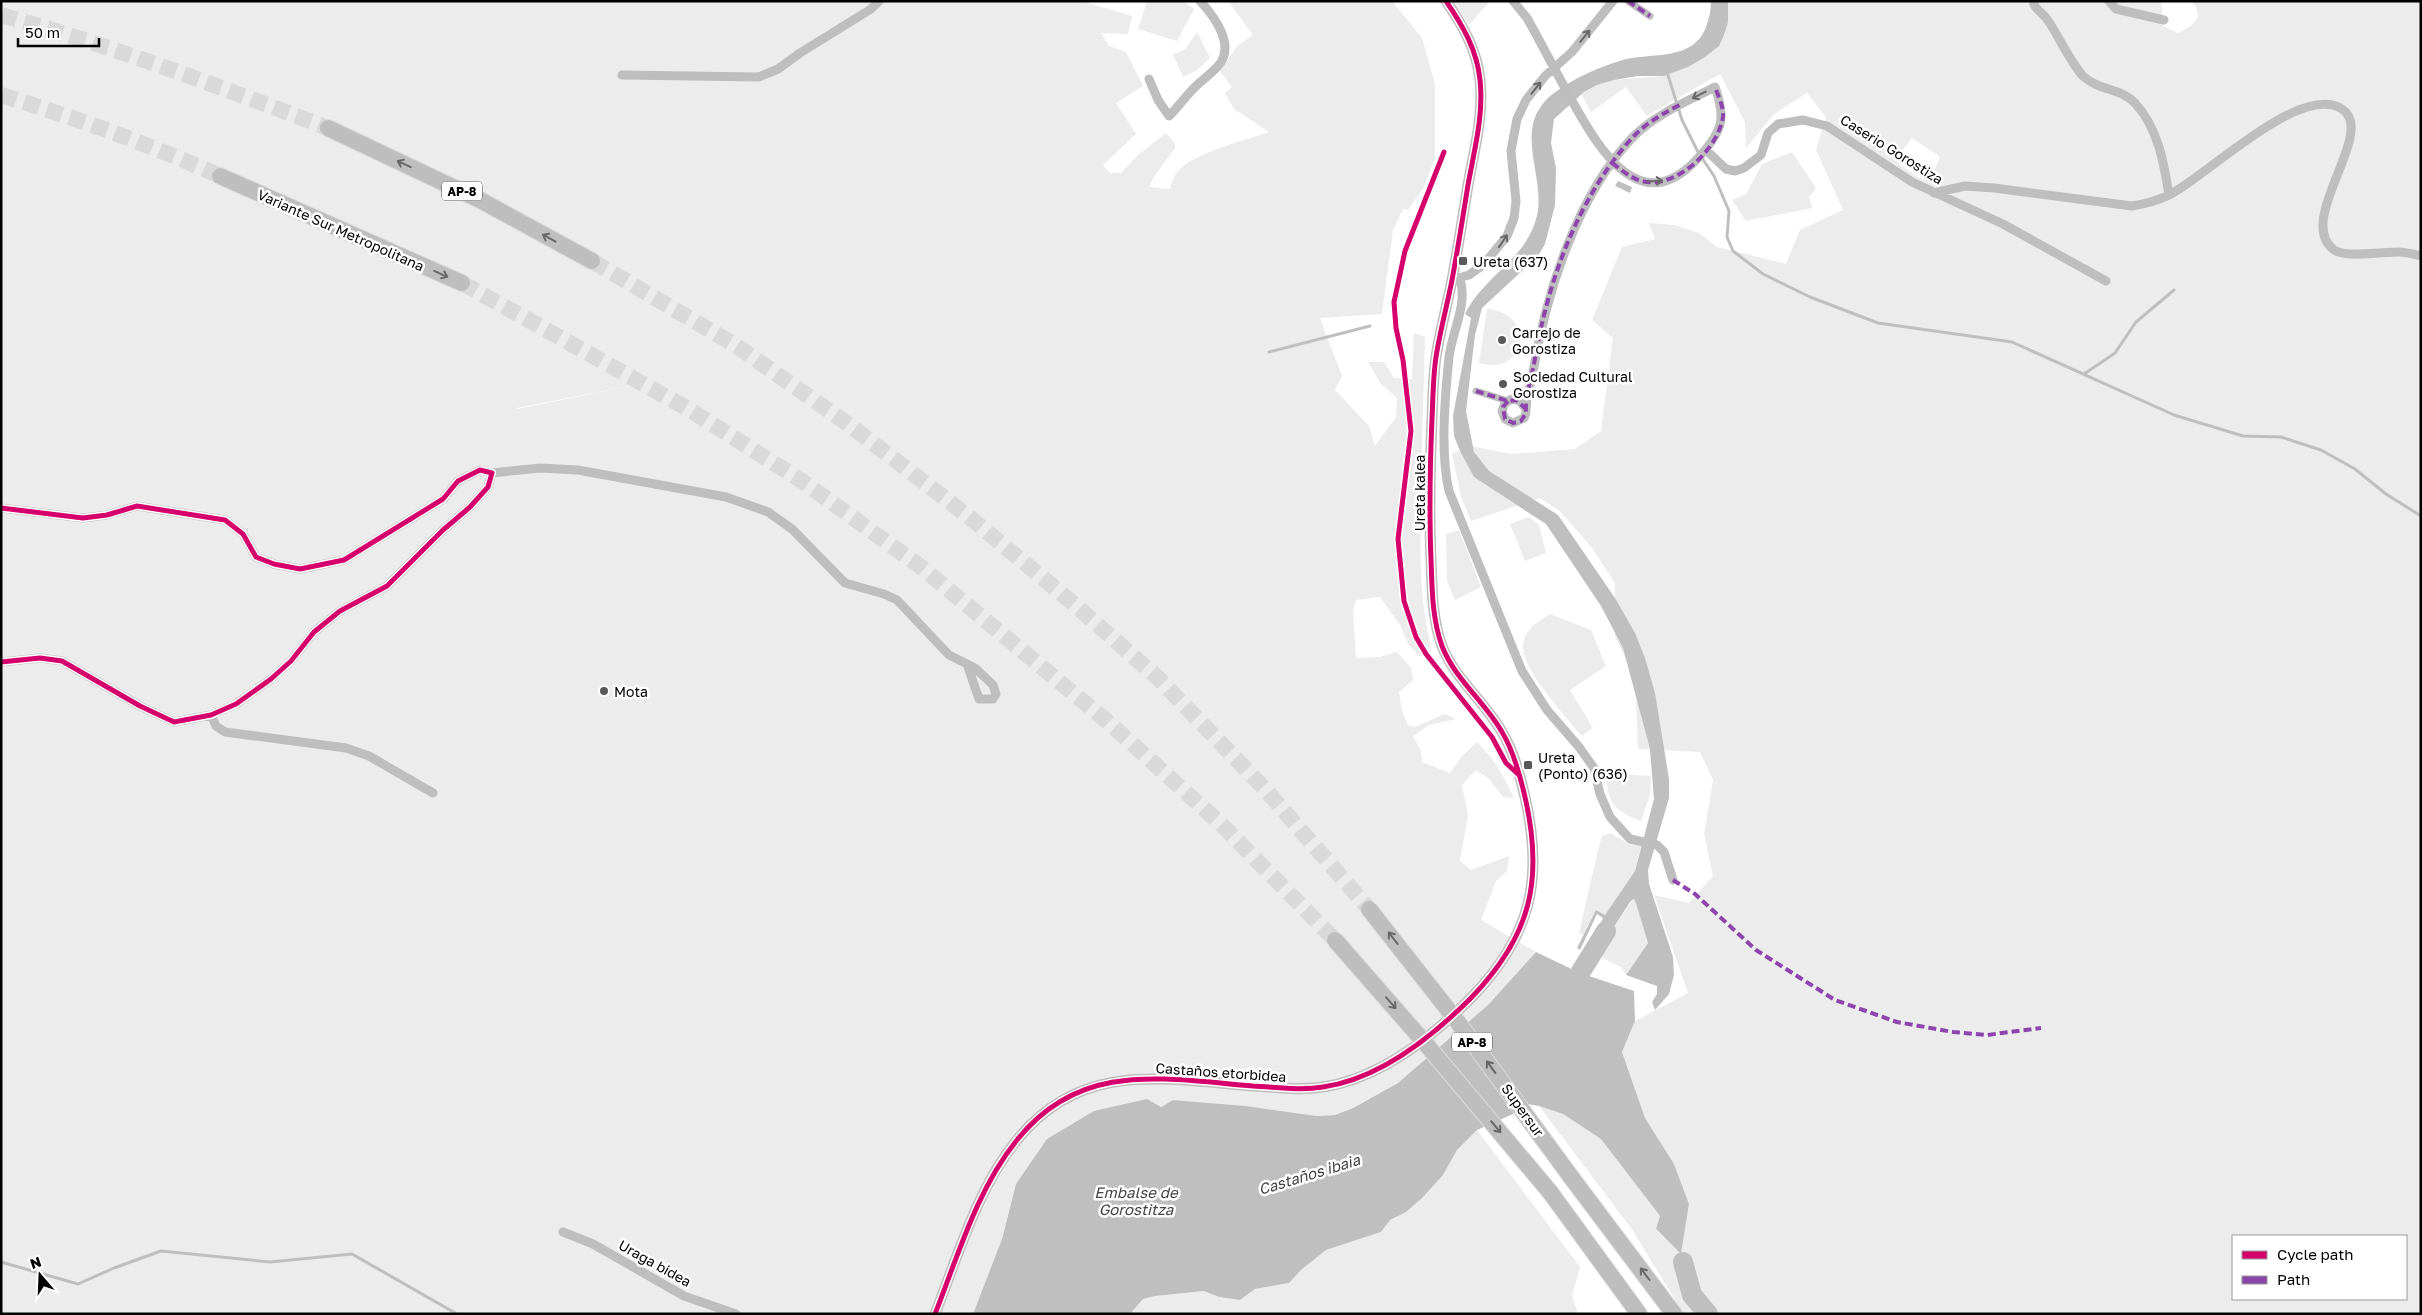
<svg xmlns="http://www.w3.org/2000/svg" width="2422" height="1315" viewBox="0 0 2422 1315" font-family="'Golos Text',sans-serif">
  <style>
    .green { fill: #ececec; fill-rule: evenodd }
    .water { fill: #bfbfbf }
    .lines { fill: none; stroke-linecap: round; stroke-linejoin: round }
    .stream { stroke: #bfbfbf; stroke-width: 3 }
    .river { stroke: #bfbfbf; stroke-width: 20 }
    .motorway-tunnel { stroke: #d9d9d9; stroke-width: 16; stroke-dasharray: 16 8; stroke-linecap: butt }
    .motorway-casing { stroke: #dbdbdb; stroke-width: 18 }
    .pedestrian { stroke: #bebebe; stroke-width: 7 }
    .minor { stroke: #bebebe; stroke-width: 9 }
    .tertiary { stroke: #bebebe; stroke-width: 11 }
    .motorway { stroke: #bebebe; stroke-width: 16 }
    .motorway-bridge-casing { stroke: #dbdbdb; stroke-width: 18; stroke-linecap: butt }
    .motorway-bridge { stroke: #bebebe; stroke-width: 16 }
    .quiet { stroke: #8e44ad; stroke-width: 4; stroke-dasharray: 8 4; stroke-linecap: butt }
    .cycleway-casing { stroke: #fff; stroke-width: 8 }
    .cycleway { stroke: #d6006c; stroke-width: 5 }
    .oneway { stroke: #686868 }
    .poi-dot { fill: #595959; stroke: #fff; stroke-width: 2 }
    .labels { text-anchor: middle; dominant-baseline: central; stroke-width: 5; stroke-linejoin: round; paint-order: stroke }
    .shield { fill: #fff; stroke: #4c4c4c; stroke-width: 1 }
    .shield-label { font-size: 12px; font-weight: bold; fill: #000 }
    .street-label { font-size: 14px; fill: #000; stroke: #fff }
    .poi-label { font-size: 14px; fill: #000; stroke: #fff; text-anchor: start }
    .water-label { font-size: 15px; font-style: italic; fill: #444; stroke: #fff }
  </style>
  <rect width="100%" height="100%" fill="#fff"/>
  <path class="green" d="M1,1h1080l51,15 -4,18 -27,-1 8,13 17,6 17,34 -27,17 20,31 -33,31 7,8h11l17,-18 28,-22 9,10v5l-22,30 -3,9 20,2c2,-6 3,-12 8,-18 18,-19 65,-30 91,-39l-35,-23 -9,-16 7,-6 -12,-16 18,-26 15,-10 -25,-34h164l30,37 13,46v74l-11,29 -16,23 -5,-1 -10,21 -11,84 -62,4 22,58 -7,14 34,36 6,20 21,-29 1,-19 -16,-14 -13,-22h16l10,16 18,1 2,-46 11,4c-1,55 -4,110 -4,165 -1,49 -2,97 10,144l-12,10 -11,-12 -8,-19 -20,-28 -24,3 -3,12 3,46 24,-1 17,-5 14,16 2,12 -14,12 3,19 6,14 7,2 30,-13 11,5 -27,6 -16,11 8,15 1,11 28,11 12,-17 15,-14c16,16 28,35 37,56l-11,-1 -14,-18 -13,-9 -14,15 6,30 -8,46 11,9 38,-14 -2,15 -11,10 -15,39 55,32 -48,53 -90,78 -46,25 -17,7 -18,1 -71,-10 -73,-6 -157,84 -14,55 -29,75h-972zM649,382l-132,27v-1z
    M1147,1h36l11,8 -17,32 -39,-12z
    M1452,1h38l-21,24z
    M1728,1h433l2,25 15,7 13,-7 7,-9 -2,-10 -5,-6h230v1313h-737l-53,-86 -92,-122 24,8 38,25 59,77 -4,14 25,24 8,-50 -15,-40 -29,-46 -23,-66 13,-31 53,-28 -34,-98 35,8 24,-27 -9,-42 9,-54 -13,-28 -62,-3 -2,-53 -7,-30 -14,-30v-53l-23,-35 -32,-37 -20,-13 -69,23 -10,-24 -9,-44 23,-6 36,7 64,-5 26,-18 12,-93 -21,-18 30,-73 33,-8 -6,-16 25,2 25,8 18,14 69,17 14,-34 43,-20 -27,-60 10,-33 -19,-24 -33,21 -28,34 -1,-26 -25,-48 -73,42 -21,-29 -35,25 -10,-18 16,-9 17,-5 50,-4 24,-9 40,-45zM1912,138l28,19 -7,16 -11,7 -23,-16 -3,-6zM2233,1236h173v63h-173z
    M1197,32l13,26 -13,12 -14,7 -10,-22 12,-6z
    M1792,152l24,36 -7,9 3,11 -66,13 -14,-21 14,-6 16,-30z
    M1487,309c48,3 42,68 -8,54z
    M1529,517l10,8 7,28 -21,8 -15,-37z
    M1459,530l22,57 -26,13 -8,-19 -1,-47z
    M1550,614l41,16 15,36 -36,24 23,38 -11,8c-16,-19 -61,-67 -59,-91 1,-15 15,-24 27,-31z
    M1607,773l44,3 -1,18 -9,27c-27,-10 -35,-19 -34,-48z
    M1611,833l18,11 12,2 -6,25 -30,44 -9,-5 -13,25 -4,-2 20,-87 3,-10z
    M1633,899l3,1 12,43 -22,32 -5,-8 -25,-12z
    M1477,1130l103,137 -8,28 6,19h-448l13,-15 12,-3 49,-5 15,6 21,3 15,-11 34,-6 12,-13 25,-20 55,-18 9,-12 16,-8 37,-37 14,-25z"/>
  <path class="water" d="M1711,1h17v21l-4,13 -5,11 -14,11 -17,10 -24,9h-26l-24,4 -17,5 -13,7 -30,27 -3,24 5,25 -1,37 -10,39 -7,12 -56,52 -7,27 -9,76 8,41 15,19 69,44 57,83 20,35 10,25 10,35 14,86v19l-21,72 1,14 24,73 1,18 -5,19 -14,16 -3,-8 5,-8v-8l-31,-11 22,-32 -13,-43 -2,-1 -3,3 -34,53 -9,-4 16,-33 -6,-4 -17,36 -3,-2 19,-38 9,5 30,-44 19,-72 -4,-50 -27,-101 -22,-42 -55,-82 -72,-47 -14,-26 -6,-15 -1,-20 18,-98 -6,-4c20,-40 66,-57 73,-104 5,-40 -26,-85 16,-117 20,-15 45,-26 69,-33 28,-8 70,2 83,-33 3,-8 5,-17 5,-26z
    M1618,181l14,6 -2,6 -15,-7z
    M1536,952l44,21 54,18 1,30 -13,31 23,66 29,46 15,40 -8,50 -25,-25 4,-13 -59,-77 -38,-25 -24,-8 -18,-3 -8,11 -36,16 -20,20 -14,25 -21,23 -16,14 -16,8 -9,12 -55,18 -25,20 -12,13 -34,6 -15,11 -21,-3 -15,-6 -49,5 -12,3 -13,15h-157l29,-75 14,-55 31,-45 47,-28 53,-12 14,8 12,-7 73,6 71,10 18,-1 18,-7 45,-25 90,-78z"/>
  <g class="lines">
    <path class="stream" d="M1667,72l15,48 17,34
      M1702,158l12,18 15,35 -2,26 6,14 30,23 47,23 68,26 134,19 162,73 69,21 38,1 40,13 34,19 31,25 35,22
      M1269,352l101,-26
      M2084,374l31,-21 21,-31 38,-32
      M1,1262l77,22 36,-16 47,-17 109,11 82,-8 105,60"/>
    <path class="river" d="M1571,998l9,-25 26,-42
      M1683,1262l9,33 16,19"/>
    <path class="motorway-tunnel" d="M1,15c112,31 219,72 327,113
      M1,95c75,23 148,49 219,81
      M592,261l143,84 113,79 120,92 106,88 84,74 107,111 104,120
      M462,283l228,127 112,71 119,86 187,155 114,103 113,115"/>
    <defs>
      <path id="motorway" d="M328,128l152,72 112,61
        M220,176l242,107
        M1571,1177l103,137
        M1550,1192l89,122"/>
    </defs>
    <use href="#motorway" class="motorway-casing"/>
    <path class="pedestrian" d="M1628,1l22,15
      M1476,391l32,10"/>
    <path class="minor" d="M1513,1l14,17c15,27 29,54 44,81 28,50 70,124 129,57 23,-26 26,-38 15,-69 -27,14 -59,27 -81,49 -57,58 -88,158 -101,236 -2,13 -8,28 -7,41l-2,5 -11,5 -8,-4 -3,-8 3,-8 7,-4 8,2 6,8
      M2033,1c1,8 9,11 14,18 10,14 26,48 37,58 16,14 37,11 51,26 23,25 29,60 34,92
      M2109,1l7,8 48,11
      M622,75l137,2 19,-8 22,-16 71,-44 8,-8
      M1149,79l9,21 11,16c9,-9 17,-20 26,-29 7,-7 16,-13 23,-21 18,-20 -3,-49 -18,-65
      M1706,150l20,19 9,2 9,-3 17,-13 7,-22 10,-9 25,-4 24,6 85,56 91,42 103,57
      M1934,193l31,-7 29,2 138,18c13,-2 25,-5 37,-11 37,-18 131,-113 173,-86 36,23 -48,111 -8,141 11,8 50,2 64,2 8,0 15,2 23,4
      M1455,279l14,-4 15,-11 23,-28 7,-18 2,-17 -5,-50 6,-32 9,-19 19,-24 27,-24 41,-51
      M1460,279c8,25 -8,53 -11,78 -4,39 -9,96 0,134l73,180 25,39 32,37 15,21 6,26 10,23 20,22 27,6 7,7 9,28
      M492,473l48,-5 38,2 148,27 42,15 24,17 53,54 39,11 13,6 52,55 26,13 18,17 3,9 -3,5h-14l-12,-35
      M1,508l82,10 24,-3 30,-9 88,14 18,14 13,23 18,7 26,5 44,-9 99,-61 15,-18 22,-11 12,3 -4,14 -18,20 -27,23 -56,56 -47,25 -26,21 -23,29 -20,18 -35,25 -25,11 -37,7 -34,-16 -78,-45 -22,-3 -39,4
      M211,715l5,11 9,6 121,16 23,8 64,37
      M563,1232l30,12 91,52 52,18"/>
    <path class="tertiary" d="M935,1314c23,-58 42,-125 82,-174 64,-80 147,-61 236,-54 23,1 46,5 70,1 56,-8 109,-50 148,-89 60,-62 73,-118 54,-201 -5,-22 -11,-45 -23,-65 -17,-30 -48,-54 -60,-86 -10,-27 -10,-59 -11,-87 -2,-47 -1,-94 1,-140 1,-21 1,-42 4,-62 4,-26 11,-51 16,-77 6,-32 11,-64 16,-95 6,-34 16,-70 12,-105 -3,-30 -17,-54 -34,-79"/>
    <use href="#motorway" class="motorway"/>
    <defs>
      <path id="motorway-bridge" d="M1369,909l88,112 114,156
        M1335,940l90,103 125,149"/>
    </defs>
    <use href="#motorway-bridge" class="motorway-bridge-casing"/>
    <use href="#motorway-bridge" class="motorway-bridge"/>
    <path class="quiet" d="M1628,1l22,15
      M1612,163c10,7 18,15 30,18 34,9 76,-32 81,-64 1,-10 -5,-21 -8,-30
      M1476,391l32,10 8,-1 10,9
      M1508,401l-5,6 2,12 8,4 8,-2 5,-8c-1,-16 5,-33 8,-49 13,-80 43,-166 99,-227 14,-15 33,-25 50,-34
      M1673,880l22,14 61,56 79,50 62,22 56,10 34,3 54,-7"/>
    <defs>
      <path id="cycleway" d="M1444,152l-39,99 -11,51 2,26 7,32 8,71 -13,108 6,62 12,36 10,17 66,83 14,26 13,12
        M1,508l82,10 24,-3 30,-9 88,14 18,14 13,23 18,7 26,5 44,-9 99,-61 15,-18 22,-11 12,3 -4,14 -18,20 -27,23 -56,56 -47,25 -26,21 -23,29 -20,18 -35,25 -25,11 -37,7 -34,-16 -78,-45 -22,-3 -39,4
        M935,1314c23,-58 42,-125 82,-174 64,-80 147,-61 236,-54 23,1 46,5 70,1 56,-8 109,-50 148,-89 60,-62 73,-118 54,-201 -5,-22 -11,-45 -23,-65 -17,-30 -48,-54 -60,-86 -10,-27 -10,-59 -11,-87 -2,-47 -1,-94 1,-140 1,-21 1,-42 4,-62 4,-26 11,-51 16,-77 6,-32 11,-64 16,-95 6,-34 16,-70 12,-105 -3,-30 -17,-54 -34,-79"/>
    </defs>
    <use href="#cycleway" class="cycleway-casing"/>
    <use href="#cycleway" class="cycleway"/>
  </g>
  <defs><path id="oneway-shaft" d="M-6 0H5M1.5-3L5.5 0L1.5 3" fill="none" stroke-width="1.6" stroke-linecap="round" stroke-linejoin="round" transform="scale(1.25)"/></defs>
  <g class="oneway">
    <use href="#oneway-shaft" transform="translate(1585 36) rotate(-51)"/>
    <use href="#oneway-shaft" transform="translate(1536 88) rotate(-51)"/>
    <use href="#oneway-shaft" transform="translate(1699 95) rotate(153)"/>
    <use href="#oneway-shaft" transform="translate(404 164) rotate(-155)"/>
    <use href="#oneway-shaft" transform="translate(1655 181) rotate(-3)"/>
    <use href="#oneway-shaft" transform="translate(549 238) rotate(-151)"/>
    <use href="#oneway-shaft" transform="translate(1503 241) rotate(-56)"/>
    <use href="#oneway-shaft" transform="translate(441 274) rotate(24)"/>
    <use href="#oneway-shaft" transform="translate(1393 938) rotate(-128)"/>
    <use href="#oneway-shaft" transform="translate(1391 1003) rotate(49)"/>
    <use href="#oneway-shaft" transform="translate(1491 1067) rotate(-126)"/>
    <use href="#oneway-shaft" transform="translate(1496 1127) rotate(50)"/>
    <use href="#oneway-shaft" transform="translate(1645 1274) rotate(-127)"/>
  </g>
  <g class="poi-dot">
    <rect x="1458" y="256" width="10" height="10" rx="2.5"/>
    <circle cx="1502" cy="340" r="5"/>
    <circle cx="1503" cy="384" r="5"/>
    <circle cx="604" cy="691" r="5"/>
    <rect x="1523" y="760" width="10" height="10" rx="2.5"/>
  </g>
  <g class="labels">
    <g class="shield">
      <rect x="442" y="181.5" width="40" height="19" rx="4"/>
      <rect x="1452" y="1032.5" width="40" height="19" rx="4"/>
    </g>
    <g class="shield-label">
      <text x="462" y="191">AP-8</text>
      <text x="1472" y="1042">AP-8</text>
    </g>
    <g class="street-label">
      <text transform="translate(1892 149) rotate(32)">Caserio Gorostiza</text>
      <text transform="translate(341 230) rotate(24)">Variante Sur Metropolitana</text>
      <text transform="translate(1419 493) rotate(-90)">Ureta kalea</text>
      <text transform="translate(1221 1072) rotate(4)">Castaños etorbidea</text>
      <text transform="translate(1523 1110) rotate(54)">Supersur</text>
      <text transform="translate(655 1263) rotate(29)">Uraga bidea</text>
    </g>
    <g class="poi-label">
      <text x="1473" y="261">Ureta (637)</text>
      <text x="1512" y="332">Carrejo de<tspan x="1512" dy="16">Gorostiza</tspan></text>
      <text x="1513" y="376">Sociedad Cultural<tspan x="1513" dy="16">Gorostiza</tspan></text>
      <text x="614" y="691">Mota</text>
      <text x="1538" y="757">Ureta<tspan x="1538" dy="16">(Ponto) (636)</tspan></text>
    </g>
    <g class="water-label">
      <text transform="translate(1309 1174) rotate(-17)">Castaños ibaia</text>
      <text x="1136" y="1192">Embalse de<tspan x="1136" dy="17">Gorostitza</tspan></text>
    </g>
  </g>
  <rect width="2422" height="1315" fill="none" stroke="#000000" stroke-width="5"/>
  <rect x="2232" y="1235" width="175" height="65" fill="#ffffff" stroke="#999999"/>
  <rect x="2242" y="1251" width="25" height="8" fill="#d6006c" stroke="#999999"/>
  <text x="2277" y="1260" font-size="15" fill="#000000">Cycle path</text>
  <rect x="2242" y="1276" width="25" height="8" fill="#8e44ad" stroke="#999999"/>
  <text x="2277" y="1285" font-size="15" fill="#000000">Path</text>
  <g transform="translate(40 1275) rotate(341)" stroke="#ffffff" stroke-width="4" paint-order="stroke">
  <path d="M0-4L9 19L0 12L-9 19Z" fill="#000000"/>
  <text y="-8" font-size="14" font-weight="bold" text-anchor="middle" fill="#000000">N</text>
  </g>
  <path d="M18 38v8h81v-8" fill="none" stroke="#000000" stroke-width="2.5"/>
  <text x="25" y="38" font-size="15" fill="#000000" stroke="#ffffff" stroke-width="4" paint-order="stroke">50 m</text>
</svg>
